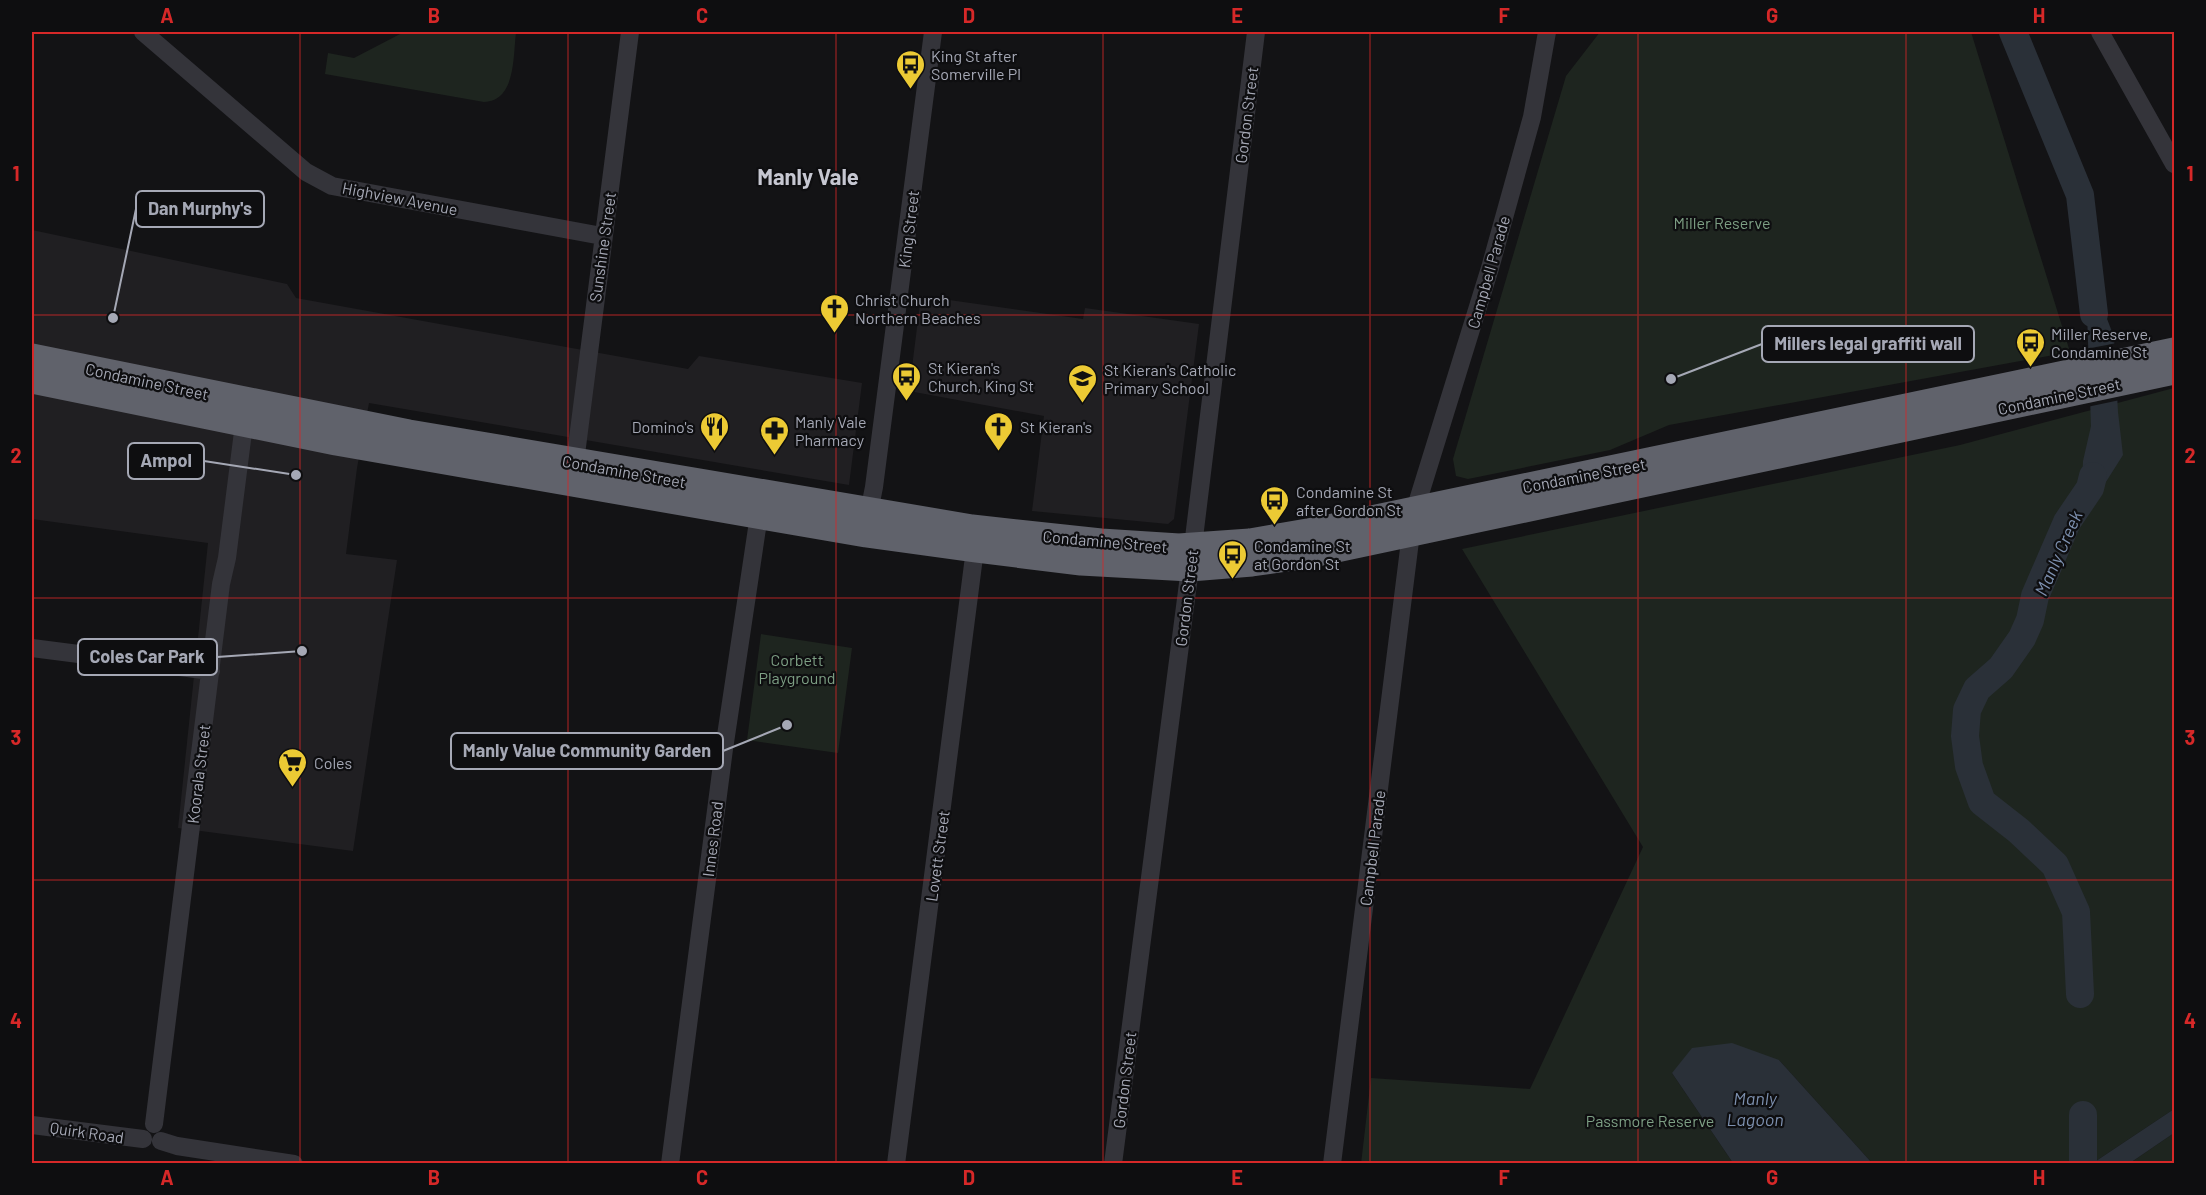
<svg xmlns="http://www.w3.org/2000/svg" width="2206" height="1195" viewBox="0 0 2206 1195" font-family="Barlow,sans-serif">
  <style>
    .built { fill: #201f22 }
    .green { fill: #1e251f }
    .water { fill: #2a3038 }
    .pier { fill: #131315 }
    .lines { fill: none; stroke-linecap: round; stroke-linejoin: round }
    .river { stroke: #2a3038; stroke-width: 28 }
    .minor { stroke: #34343a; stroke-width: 18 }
    .highway { stroke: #60626b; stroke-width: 27 }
    .grid { fill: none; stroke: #d62828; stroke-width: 1.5; stroke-opacity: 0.55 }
    .labels { text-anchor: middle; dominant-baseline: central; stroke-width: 4.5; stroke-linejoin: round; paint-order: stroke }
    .poi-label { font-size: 16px; fill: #a5a8b5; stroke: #0e0e10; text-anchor: start }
    .street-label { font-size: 16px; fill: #a5a8b5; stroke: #0e0e10 }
    .park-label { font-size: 16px; fill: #7d9f84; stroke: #0e0e10 }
    .water-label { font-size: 18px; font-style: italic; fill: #7d90af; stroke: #0e0e10 }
    .district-label { font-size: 22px; font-weight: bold; fill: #c6c7d1; stroke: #0e0e10 }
    .leader { fill: none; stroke: #a5a8b5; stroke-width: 2 }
    .callout-dot { fill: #a5a8b5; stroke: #0e0e10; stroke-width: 2 }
    .callout { fill: #0e0e10; stroke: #a5a8b5; stroke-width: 2 }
    .callout-label { font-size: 18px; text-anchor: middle; font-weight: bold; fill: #a5a8b5 }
    .neatline { fill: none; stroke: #d62828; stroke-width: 2 }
    .grid-label { font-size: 20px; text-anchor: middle; font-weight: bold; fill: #d62828 }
  </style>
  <rect width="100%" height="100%" fill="#131315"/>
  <path class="built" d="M32,230l255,54 9,14 392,71 11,-13 163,27 -13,102 -480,-82 -12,65 -11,86 51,6 -44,291 -175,-23 30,-285 -176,-24z
    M921,296l162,23 2,-11 114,16 -25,195 -6,5 -136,-13 12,-95 -135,-25z"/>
  <path class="green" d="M404,32h112c-3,24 0,69 -32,70l-159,-28 3,-21 26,5z
    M1600,32h371l99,320 -401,73 -59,25 -142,29 -12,-3 -3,-17 113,-383z
    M2174,388v721l-81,54h-221l-93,-103 -107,13 61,90 -372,1 10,-86 159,11 113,-242 -181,-298 498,-104z
    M761,634l91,14 -14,105 -91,-13z
    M2174,1133v30h-44z"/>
  <path class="water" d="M2091,277l23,60 4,75 5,43 -26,41 -21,13 6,-24 1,-24 8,-35 -4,-113z
    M1732,1043l47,17 93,103h-139l-61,-90 20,-25z
    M2174,1109v24l-44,30h-37z"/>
  <path class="pier" d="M2117,343l3,57 -33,7 -1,-58z"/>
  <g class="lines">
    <path class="river" d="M2013,32l67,163 14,119
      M2080,994l-4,-82 -21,-47 -36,-34 -37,-29 -13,-36 -4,-30 2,-26 10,-21 24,-21 21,-30 8,-18 5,-24 32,-74 23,-34 3,-12
      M2083,1115v49"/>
    <path class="minor" d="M143,32l163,140 26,14 270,50
      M2100,32l74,132
      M575,462l55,-430
      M1415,510l75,-242 42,-151 15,-85
      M869,512l5,-25 59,-455
      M1193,546l63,-514
      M32,648l179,23
      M154,1124l67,-540 6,-26 17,-134
      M32,1125l111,14
      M161,1141l16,5 117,18
      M670,1164l54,-415 35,-234
      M896,1164l79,-615
      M1113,1164l77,-596
      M1332,1164l79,-631"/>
    <path class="highway" d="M32,357l377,76 563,95 129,14 78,5 71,-5 69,-12 855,-179
      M32,380l304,62 530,92 109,15 106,13 109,6 62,-5 56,-8 866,-184"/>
  </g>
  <path class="grid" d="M300,32v1132M568,32v1132M836,32v1132M1103,32v1132M1370,32v1132M1638,32v1132M1906,32v1132M32,315h2142M32,598h2142M32,880h2142"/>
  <defs>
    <symbol id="bus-pin" viewBox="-11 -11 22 30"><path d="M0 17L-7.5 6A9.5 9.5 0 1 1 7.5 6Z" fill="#ecca34" stroke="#0e0e10"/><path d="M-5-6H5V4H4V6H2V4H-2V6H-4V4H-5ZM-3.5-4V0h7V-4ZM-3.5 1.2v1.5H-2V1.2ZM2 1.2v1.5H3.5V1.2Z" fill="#111"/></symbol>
    <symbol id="church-pin" viewBox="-11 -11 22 30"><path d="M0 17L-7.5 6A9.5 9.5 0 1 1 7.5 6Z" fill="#ecca34" stroke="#0e0e10"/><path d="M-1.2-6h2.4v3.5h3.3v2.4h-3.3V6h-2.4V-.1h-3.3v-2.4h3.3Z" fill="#111"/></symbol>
    <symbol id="school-pin" viewBox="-11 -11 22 30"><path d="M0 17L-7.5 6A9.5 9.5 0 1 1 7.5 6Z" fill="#ecca34" stroke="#0e0e10"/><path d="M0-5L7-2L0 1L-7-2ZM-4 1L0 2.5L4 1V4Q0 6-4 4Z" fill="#111"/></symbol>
    <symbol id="restaurant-pin" viewBox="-11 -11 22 30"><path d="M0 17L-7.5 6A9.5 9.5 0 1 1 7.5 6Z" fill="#ecca34" stroke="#0e0e10"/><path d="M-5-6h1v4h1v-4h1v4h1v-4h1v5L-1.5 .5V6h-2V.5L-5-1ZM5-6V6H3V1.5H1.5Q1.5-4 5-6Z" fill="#111"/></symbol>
    <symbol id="pharmacy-pin" viewBox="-11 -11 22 30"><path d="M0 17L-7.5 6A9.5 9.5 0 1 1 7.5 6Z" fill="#ecca34" stroke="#0e0e10"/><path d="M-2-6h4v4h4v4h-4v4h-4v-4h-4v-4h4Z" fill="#111"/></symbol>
    <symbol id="supermarket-pin" viewBox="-11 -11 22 30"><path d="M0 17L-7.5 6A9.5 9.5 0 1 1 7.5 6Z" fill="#ecca34" stroke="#0e0e10"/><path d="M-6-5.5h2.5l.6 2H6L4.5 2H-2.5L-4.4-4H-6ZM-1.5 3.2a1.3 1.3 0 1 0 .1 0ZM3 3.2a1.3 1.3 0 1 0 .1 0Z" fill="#111"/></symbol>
  </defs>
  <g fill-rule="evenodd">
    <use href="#bus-pin" x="894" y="48" width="33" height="45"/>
    <use href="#church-pin" x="818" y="292" width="33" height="45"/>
    <use href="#bus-pin" x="2014" y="326" width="33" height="45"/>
    <use href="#bus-pin" x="890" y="360" width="33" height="45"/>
    <use href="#school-pin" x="1066" y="362" width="33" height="45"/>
    <use href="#restaurant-pin" x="698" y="410" width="33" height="45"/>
    <use href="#church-pin" x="982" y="410" width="33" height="45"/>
    <use href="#pharmacy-pin" x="758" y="414" width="33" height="45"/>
    <use href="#bus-pin" x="1258" y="484" width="33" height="45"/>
    <use href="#bus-pin" x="1216" y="538" width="33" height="45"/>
    <use href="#supermarket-pin" x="276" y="746" width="33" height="45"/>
  </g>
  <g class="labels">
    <g class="poi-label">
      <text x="931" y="55">King St after<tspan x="931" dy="18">Somerville Pl</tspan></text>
      <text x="855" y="299">Christ Church<tspan x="855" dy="18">Northern Beaches</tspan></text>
      <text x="2051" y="333">Miller Reserve,<tspan x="2051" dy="18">Condamine St</tspan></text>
      <text x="928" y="367">St Kieran's<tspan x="928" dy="18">Church, King St</tspan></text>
      <text x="1104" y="369">St Kieran's Catholic<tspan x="1104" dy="18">Primary School</tspan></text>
      <text x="795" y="421">Manly Vale<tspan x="795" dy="18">Pharmacy</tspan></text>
      <text x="694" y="426" text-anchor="end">Domino's</text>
      <text x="1020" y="426">St Kieran's</text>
      <text x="1296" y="491">Condamine St<tspan x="1296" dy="18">after Gordon St</tspan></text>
      <text x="1254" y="545">Condamine St<tspan x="1254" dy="18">at Gordon St</tspan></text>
      <text x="314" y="762">Coles</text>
    </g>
    <g class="street-label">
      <text transform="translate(1246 115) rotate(-83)">Gordon Street</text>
      <text transform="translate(400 198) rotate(11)">Highview Avenue</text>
      <text transform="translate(908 229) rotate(-83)">King Street</text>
      <text transform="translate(602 247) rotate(-82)">Sunshine Street</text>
      <text transform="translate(1488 272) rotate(-74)">Campbell Parade</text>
      <text transform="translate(147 381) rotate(12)">Condamine Street</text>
      <text transform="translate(2059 396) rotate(-12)">Condamine Street</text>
      <text transform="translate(624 471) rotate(10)">Condamine Street</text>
      <text transform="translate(1584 475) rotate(-11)">Condamine Street</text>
      <text transform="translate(1105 541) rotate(5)">Condamine Street</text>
      <text transform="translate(1186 598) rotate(-83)">Gordon Street</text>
      <text transform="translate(198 774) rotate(-83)">Koorala Street</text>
      <text transform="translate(712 839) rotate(-83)">Innes Road</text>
      <text transform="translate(1372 848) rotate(-83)">Campbell Parade</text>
      <text transform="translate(937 856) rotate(-82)">Lovett Street</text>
      <text transform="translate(1124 1080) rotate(-83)">Gordon Street</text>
      <text transform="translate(87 1132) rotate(8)">Quirk Road</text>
    </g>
    <g class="park-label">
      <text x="1722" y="222">Miller Reserve</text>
      <text x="797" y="659">Corbett<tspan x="797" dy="18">Playground</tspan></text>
      <text x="1650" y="1120">Passmore Reserve</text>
    </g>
    <g class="water-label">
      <text transform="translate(2058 553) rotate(-66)">Manly Creek</text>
      <text x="1755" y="1098">Manly<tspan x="1755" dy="21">Lagoon</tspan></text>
    </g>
    <g class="district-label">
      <text x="808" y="176">Manly Vale</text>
    </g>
  </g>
  <path class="leader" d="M113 318L136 209M1671 379L1762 344M296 475L204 461M302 651L217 657M787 725L723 751"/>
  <g class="callout-dot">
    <circle cx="113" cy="318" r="6"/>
    <circle cx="1671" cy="379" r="6"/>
    <circle cx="296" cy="475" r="6"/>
    <circle cx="302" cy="651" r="6"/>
    <circle cx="787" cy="725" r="6"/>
  </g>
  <g class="callout">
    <rect x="136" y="191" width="128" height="36" rx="6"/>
    <rect x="1762" y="326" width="212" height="36" rx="6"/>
    <rect x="128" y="443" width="76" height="36" rx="6"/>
    <rect x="78" y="639" width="139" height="36" rx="6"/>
    <rect x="451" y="733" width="272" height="36" rx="6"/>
  </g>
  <g class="callout-label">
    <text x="200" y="215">Dan Murphy's</text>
    <text x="1868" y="350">Millers legal graffiti wall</text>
    <text x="166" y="467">Ampol</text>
    <text x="147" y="663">Coles Car Park</text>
    <text x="587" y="757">Manly Value Community Garden</text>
  </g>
  <rect width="2206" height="1195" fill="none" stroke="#0e0e10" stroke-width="66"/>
  <rect x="33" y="33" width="2140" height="1129" class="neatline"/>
  <g class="grid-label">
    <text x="167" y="23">A</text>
    <text x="434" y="23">B</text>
    <text x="702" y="23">C</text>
    <text x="969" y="23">D</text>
    <text x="1237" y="23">E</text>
    <text x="1504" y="23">F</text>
    <text x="1772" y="23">G</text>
    <text x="2039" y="23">H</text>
    <text x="16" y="181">1</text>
    <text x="2190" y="181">1</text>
    <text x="16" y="463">2</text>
    <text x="2190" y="463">2</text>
    <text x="16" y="745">3</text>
    <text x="2190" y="745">3</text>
    <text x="16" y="1028">4</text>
    <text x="2190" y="1028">4</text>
    <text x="167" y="1185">A</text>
    <text x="434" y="1185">B</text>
    <text x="702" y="1185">C</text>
    <text x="969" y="1185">D</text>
    <text x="1237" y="1185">E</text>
    <text x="1504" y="1185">F</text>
    <text x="1772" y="1185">G</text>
    <text x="2039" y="1185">H</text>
  </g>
</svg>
